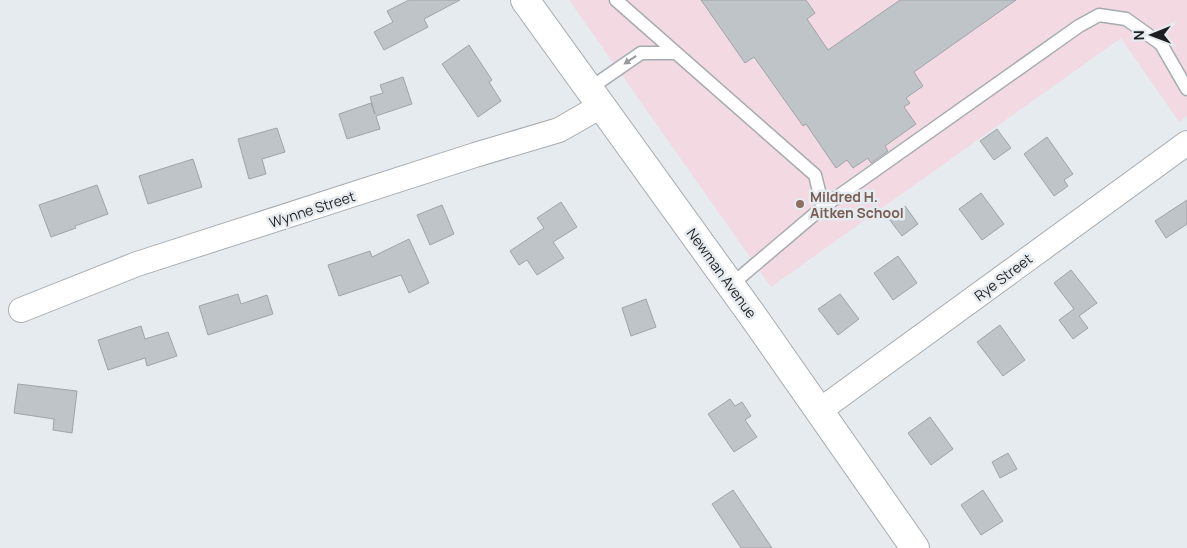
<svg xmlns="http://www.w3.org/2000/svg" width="1187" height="548" viewBox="0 0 1187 548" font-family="Manrope,sans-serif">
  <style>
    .education { fill: #f2d9e2 }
    .building { fill: #bfc4c9; stroke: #a0a4a9 }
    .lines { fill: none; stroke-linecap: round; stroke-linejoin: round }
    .service-casing { stroke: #a6abb0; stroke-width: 15 }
    .minor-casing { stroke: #a6abb0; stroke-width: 26 }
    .secondary-casing { stroke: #a6abb0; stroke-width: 30 }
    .service { stroke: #fff; stroke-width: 12 }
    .minor { stroke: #fff; stroke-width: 24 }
    .secondary { stroke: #fff; stroke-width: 28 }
    .oneway { fill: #999a9b }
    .education-dot { fill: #8d6e63; stroke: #e6ebf0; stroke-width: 2 }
    .labels { text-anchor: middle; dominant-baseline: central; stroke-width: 5; stroke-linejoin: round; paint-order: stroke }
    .education-label { font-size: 14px; font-weight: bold; fill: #785e54; stroke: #e6ebf0; text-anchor: start }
    .street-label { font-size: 14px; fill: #1d1f21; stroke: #e6ebf0 }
  </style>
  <rect width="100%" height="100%" fill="#e6ebf0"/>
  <path class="education" d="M569,0h618v116l-8,6 -58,-84 -350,249z"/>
  <path class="building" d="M409,0h51l-36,19 4,8 -44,23 -10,-18 19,-10 -6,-11z
    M701,0h105l9,13 -8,6 21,31 72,-50h116l-102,72 9,14 -17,12 4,5 -6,4 12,17 -31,22 3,5 -17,12 -3,-5 -15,10 -6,-8 -11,8 -30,-44 -3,2 -49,-69 -9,6z
    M469,45l23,35 -3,2 12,19 -23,16 -36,-53z
    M403,77l9,27 -36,12 4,13 -33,10 -8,-25 32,-11 4,11 -5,-17 13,-4 -3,-8z
    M277,128l8,24 -23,7 4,15 -17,5 -11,-40z
    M997,129l14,19 -17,12 -14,-19z
    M1047,137l26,37 -9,6 4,6 -14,10 -30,-42z
    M193,159l9,28 -54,17 -9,-28z
    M97,185l11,29 -33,12 1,2 -25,9 -12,-32z
    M981,193l23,31 -22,16 -23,-31z
    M1187,200v24l-21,14 -11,-17z
    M561,202l16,25 -24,15 11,16 -27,17 -10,-15 -8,5 -9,-14 34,-23 -7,-10z
    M442,205l12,29 -24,11 -13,-30z
    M905,206l13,18 -16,12 -13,-17z
    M409,239l20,44 -20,10 -8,-18 -62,21 -11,-31 42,-14 2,6z
    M898,256l19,27 -24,17 -19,-27z
    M1071,270l26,33 -18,13 9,12 -15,11 -14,-19 15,-11 -20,-26z
    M238,294l3,10 26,-9 6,19 -65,21 -9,-29z
    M840,294l19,25 -21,16 -20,-26z
    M646,299l10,28 -25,9 -9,-28z
    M1000,325l25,35 -22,16 -26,-34z
    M141,326l4,13 23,-7 9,24 -30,10 -2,-8 -37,12 -10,-30z
    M18,384l59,7 -5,42 -19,-3 1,-11 -40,-6z
    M730,399l5,7 7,-4 9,14 -6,4 12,17 -23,15 -26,-38z
    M930,417l23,32 -22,16 -23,-32z
    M1008,453l9,16 -17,9 -8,-16z
    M733,490l39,58h-31l-29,-44z
    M983,490l20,31 -22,14 -20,-30z"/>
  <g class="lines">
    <defs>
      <path id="service" d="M616,0l199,175 8,32 -92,78
        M589,89l52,-36h35
        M823,207l256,-181 20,-11 27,4 35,25 26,45"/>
      <path id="minor" d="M21,310l116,-46 338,-109 84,-25 42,-24
        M819,411l368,-268"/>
      <path id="secondary" d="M525,0l230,319 160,229"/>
    </defs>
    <use href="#service" class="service-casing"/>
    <use href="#minor" class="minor-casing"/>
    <use href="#secondary" class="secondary-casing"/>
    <use href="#service" class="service"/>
    <use href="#minor" class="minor"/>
    <use href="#secondary" class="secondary"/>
  </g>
  <defs><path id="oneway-solid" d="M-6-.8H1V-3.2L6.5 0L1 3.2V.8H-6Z" transform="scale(1.25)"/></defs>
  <use class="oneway" href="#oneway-solid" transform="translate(630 60) rotate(146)"/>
  <circle class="education-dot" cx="800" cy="204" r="5"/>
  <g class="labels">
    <g class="education-label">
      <text x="810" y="196">Mildred H.<tspan x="810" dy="16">Aitken School</tspan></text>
    </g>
    <g class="street-label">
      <text transform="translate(312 209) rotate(-18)">Wynne Street</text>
      <text transform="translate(722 273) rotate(54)">Newman Avenue</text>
      <text transform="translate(1003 277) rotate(-37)">Rye Street</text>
    </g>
  </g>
  <g transform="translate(1152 35) rotate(269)" stroke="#e6ebf0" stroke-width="4" paint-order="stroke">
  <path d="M0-4L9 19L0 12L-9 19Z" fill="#1d1f21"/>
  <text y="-8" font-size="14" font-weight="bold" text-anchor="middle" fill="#1d1f21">N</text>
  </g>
</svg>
